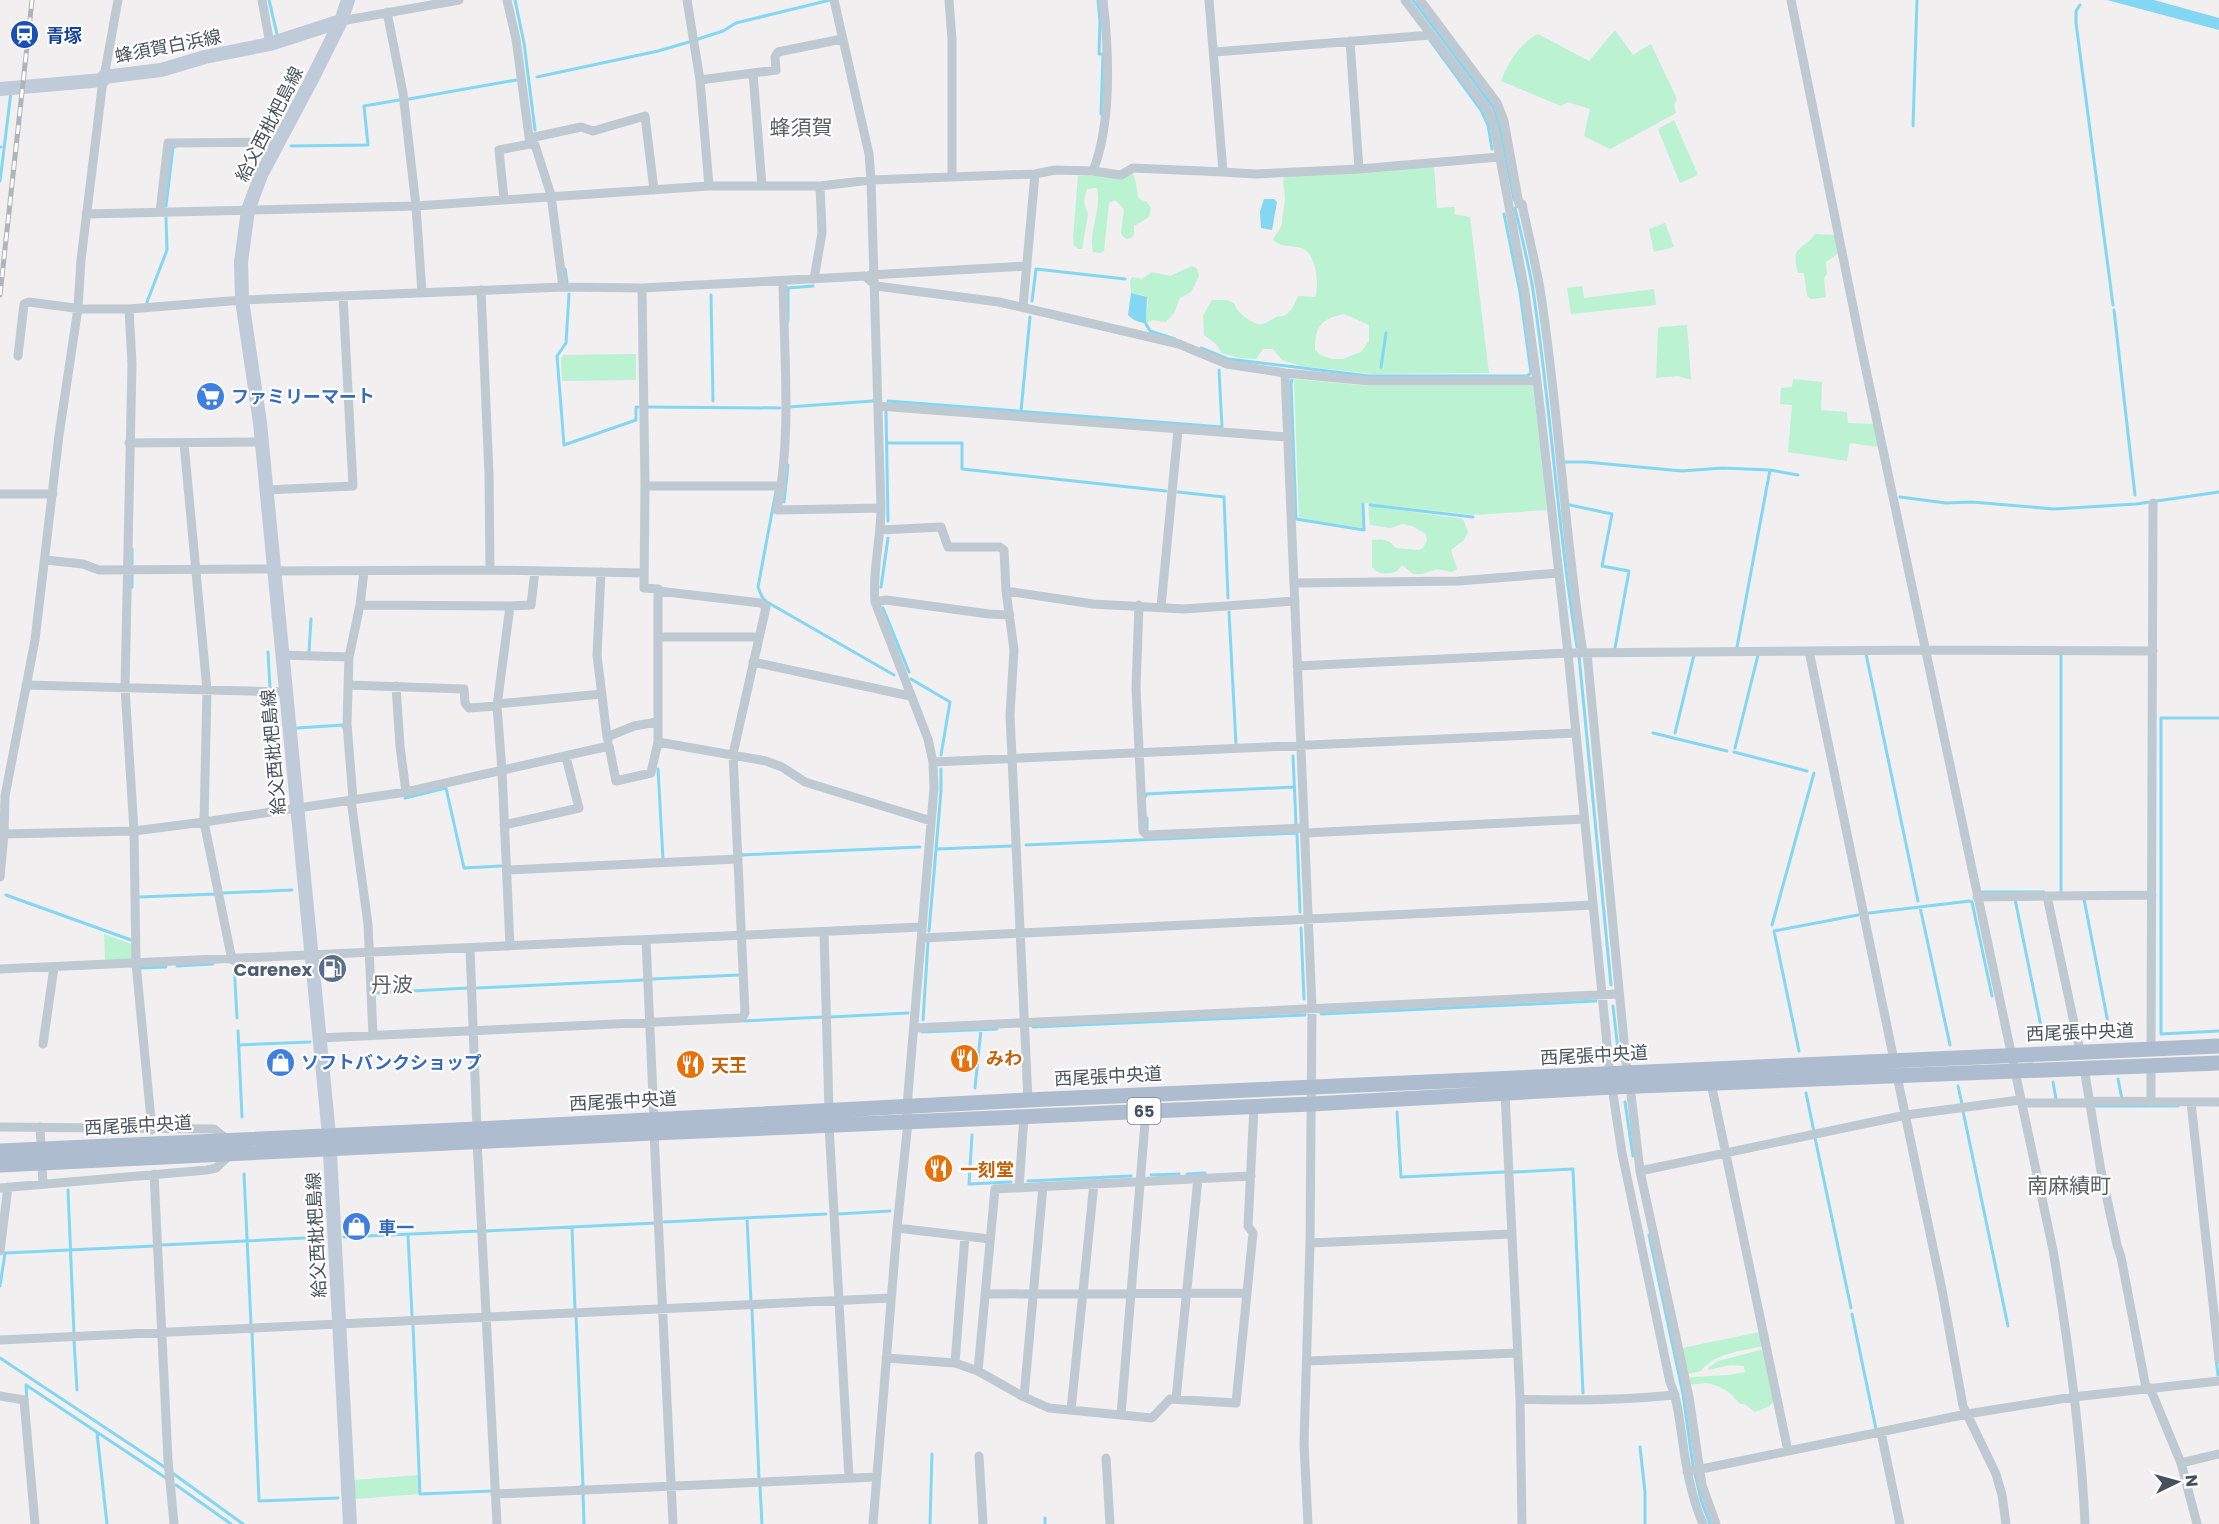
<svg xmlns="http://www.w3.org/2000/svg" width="2219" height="1524" viewBox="0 0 2219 1524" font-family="Poppins,'Noto Sans JP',sans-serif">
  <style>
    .green { fill: #baf2d2; fill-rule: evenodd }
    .water { fill: #84d7f2 }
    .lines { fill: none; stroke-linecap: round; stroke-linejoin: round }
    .stream { stroke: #84d7f2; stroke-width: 3 }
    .minor { stroke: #bec9d2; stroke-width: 9 }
    .secondary { stroke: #c0cbd9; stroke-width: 14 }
    .primary { stroke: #adbdcf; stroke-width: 15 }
    .rail-casing { stroke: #b0b4ba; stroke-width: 5 }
    .rail { stroke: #fff; stroke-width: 3; stroke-dasharray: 9; stroke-linecap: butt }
    .labels { text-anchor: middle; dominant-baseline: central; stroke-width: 4.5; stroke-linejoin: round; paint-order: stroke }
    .shield { fill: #fff; stroke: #7e858e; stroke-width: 1.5 }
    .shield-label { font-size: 16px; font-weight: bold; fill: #46515d }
    .transit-label { font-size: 18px; font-weight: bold; fill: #164399; stroke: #fff; text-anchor: start }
    .street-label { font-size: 18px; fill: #46515d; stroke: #fff }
    .shop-label { font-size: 18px; font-weight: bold; fill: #366cbe; stroke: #fff; text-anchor: start }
    .service-label { font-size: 18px; font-weight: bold; fill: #4e5e75; stroke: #fff; text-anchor: end }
    .food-label { font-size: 18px; font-weight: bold; fill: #c56008; stroke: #fff; text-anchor: start }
    .quarter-label { font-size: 21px; fill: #5b5f64; stroke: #fff }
  </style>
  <rect width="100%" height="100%" fill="#f1efef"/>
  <path class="green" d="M1615,30l18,25 18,-11 26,55 -3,6 2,8 -66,36 -26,-13 6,-27 -22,-7 -7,4 -60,-25c6,-18 19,-38 37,-47l51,27z
    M1674,120l24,55 -18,8 -22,-54z
    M1434,165l3,43 18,-1 -1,7 16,3 19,156 -117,1 -71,-8 -19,-6 -9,-11h-10l-7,10 -17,-1 -17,-5 -6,-9 -12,-9 -1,-19 9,-16h14l8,3c2,7 7,11 12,15 15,10 16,7 30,-1 2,-1 6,0 9,-2 7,-3 10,-13 13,-19l17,1c5,-12 1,-45 -14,-49 -10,-3 -18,0 -28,-8 2,-7 8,-10 9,-17 0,-8 3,-18 3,-25 0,-8 -3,-13 -1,-21zM1344,314l25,11v16l-8,11 -18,7h-11l-12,-4 -5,-5c0,-24 6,-31 29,-36z
    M1133,174c4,8 3,17 6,25l8,3 4,6 -2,9 -15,9v9l-3,3 -5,1 -5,-5 3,-25 -9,-9 -6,3 -5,48 -4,2 -7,-1c-5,-22 9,-41 4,-64l-10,1c-4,11 -3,16 1,25l-6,35h-4l-4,-4 -1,-7 5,-62 20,-1 24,2z
    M1665,223l9,24 -20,5 -5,-23z
    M1815,234l20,1 4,18 -13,9 1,12 -3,4 2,19 -15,2 -4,-3 -3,-23h-6c-7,-28 1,-19 17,-39z
    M1192,266l5,3 2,7 -8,16 -11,6 -6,15 -8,9 -14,-2 -6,4 2,-24 -5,-5 -12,-1 -1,-13 2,-4 10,2 10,-7 18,4z
    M1582,286l2,12 70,-9 2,16 -85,9 -4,-26z
    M1687,325l4,55 -13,-4 -22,2 2,-49 2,-2z
    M636,354v26l-74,1 -1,-23 3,-3z
    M1294,379l76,7h163l14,124 -72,5 -112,-12v25l-64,-10z
    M1793,379l29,3 -1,28 26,2 1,11 27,1 4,23 -29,-4 -3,18 -59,-9 4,-47 -12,-1 1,-16 11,-1z
    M1371,506l92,13 5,13 -4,8 -13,10 6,19 -5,3 -15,-3 -15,5h-9l-11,-9 -6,7c-9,2 -18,3 -24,-5v-27c11,-1 16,-1 24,8l23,2 4,-2 4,-8 -1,-6 -14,-8 -9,-2 -13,4 -20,-3 -2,-17z
    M104,934l28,10v16l-27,1z
    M1760,1332l3,14c-21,5 -49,7 -62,25l-13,3 -6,-26z
    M1764,1349l11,52 -7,6 -13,5 -10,-8h-5c-8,-11 -21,-20 -35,-21 -5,0 -10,2 -15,1l-1,-6c19,-3 37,-1 56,-6l-1,-6 -14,-1 -22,5 1,-3 9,-6z
    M418,1475l1,19 -64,5 -1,-19z"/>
  <path class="water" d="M2107,0h47l65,18v12z
    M1264,199h10l3,3 -5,28 -11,-2 -1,-17z
    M1131,293l16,4 -1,27 -12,-4 -6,-5z"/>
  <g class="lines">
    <path class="stream" d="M269,0l8,34
      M515,0l9,43 11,87
      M1098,0l2,21 -1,33h4l-2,60
      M1413,0l80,107 6,17 15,76
      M2080,5l-4,6v12l37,282
      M698,39l25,-8 13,-8 94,-23
      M1430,40l51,70 7,15 4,24
      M537,77l121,-26 31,-9
      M409,99l107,-19
      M1913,126l4,-126
      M291,146l77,-1 -4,-39 35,-6
      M0,147h1
      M0,181l11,-89
      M166,206l7,-59h2
      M1515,208c6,25 12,50 17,76 19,120 25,242 45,363
      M565,269l2,13
      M569,294l-3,49 -9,13 7,89 72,-25v-13h2
      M711,295l2,106
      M1032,301l4,-32 89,10
      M147,302l20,-52 -1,-32
      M2114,310l21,185
      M788,321v-33l25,-2
      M1146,324l4,7 25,8
      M1201,348l27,11 141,17h158l4,-3 -11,-81 -16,-78
      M1381,367l5,-34
      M1292,380l-1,3 5,136 68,11 -1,-26
      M888,401l334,26 -3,-57
      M647,407l133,1
      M788,407l85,-6
      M1021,411l9,-94
      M886,412l2,109
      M887,443h75v26l204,22
      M1565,462h21l96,9 40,-3 48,2 28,5
      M1178,492l46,5 4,101
      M1900,497l46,6 26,-1 82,7 82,-5 83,-12
      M784,502l4,-37
      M1370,505l103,12
      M1570,505l42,9 -10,52 27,5 -14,77
      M132,564v-15
      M132,587v-13
      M881,587l7,-49
      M767,602l127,73
      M767,602l-5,-5 -4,-10 18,-96
      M883,608l26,64
      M1229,612l7,132
      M1737,647l33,-177
      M268,652l2,36
      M309,652l2,-33
      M1866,654l52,247
      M1579,656l32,329
      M911,679l39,23 -9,53
      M271,695l2,18
      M2219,718h-58v316l58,-3
      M274,720l1,10
      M297,728l46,-3v2
      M1653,733l74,18
      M1675,733l19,-78
      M1735,748l23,-93
      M1734,752l73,19
      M1293,756l3,68
      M658,769l5,90
      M1146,796l-1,-2 149,-7
      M405,798l41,-10 18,80 37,-2
      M1147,818v11
      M1026,845l271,-12 3,79
      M936,849l76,-3
      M741,853v2l179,-8
      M1982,892h62
      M2061,892v-238
      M222,893l70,-3
      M6,895l125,45
      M139,897l78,-3
      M2015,899l29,142
      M2084,899l27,139
      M1920,907l30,138
      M1869,913l101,-12 2,1 20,94
      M1772,925l42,-152
      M1301,928l3,71
      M929,931l12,-140v-22
      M234,963l3,55
      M177,966l36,-2
      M140,968l26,-1
      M652,979l87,-4
      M477,988l168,-8
      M374,993l94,-5
      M1613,1006l6,53
      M1321,1014l275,-13
      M831,1017l77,-4
      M923,1020l5,-78
      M744,1021l79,-4
      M1033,1027l272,-12
      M238,1031l4,86
      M922,1032l75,-3
      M239,1045l71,-3
      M1799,1051l-25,-120 84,-16
      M2118,1079l4,20
      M2053,1082l3,17
      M1958,1086l4,18
      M975,1088l6,-58
      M1806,1093l8,39
      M1625,1102l8,54
      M2094,1106h84
      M1963,1111l45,215
      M1397,1112l4,65 103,-5
      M972,1135l-3,49 42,-2
      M1815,1138l36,170
      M1514,1172l59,-3 10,224
      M244,1174l7,150
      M1187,1174l18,-1
      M1151,1175l28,-1
      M1028,1181l103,-5
      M68,1190l6,144
      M838,1214l52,-3
      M747,1218l4,84
      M664,1222l162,-8
      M572,1227l3,83
      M486,1231l170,-8
      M408,1235l4,80
      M1649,1235l34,159 10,72
      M344,1237l136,-6
      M162,1245l163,-8
      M0,1286l5,-33 149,-7
      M752,1308l7,171
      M1852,1314l24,115
      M576,1315l7,171h-2
      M413,1325l7,169 72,-3
      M252,1332l7,169 79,-3
      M74,1340l3,50
      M0,1358l166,110
      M2216,1359l2,16
      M26,1385l140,93
      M26,1385l1,16
      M97,1433l10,91
      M1640,1447l5,45v32
      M171,1472l72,52
      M1695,1474l6,26 9,24
      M176,1485l55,39
      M760,1486l2,38
      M583,1493l1,31
      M1045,1518v6
      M930,1524l2,-70"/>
    <path class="minor" d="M262,0l8,44
      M687,0l13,80 9,106
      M834,0l35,154 2,26 10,328c0,32 -9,63 -6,94l53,137 5,23 1,26 -27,318 1,16 -11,106 -24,296
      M949,0l3,40v137
      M1209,0l14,172 32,2 104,-5 140,-12
      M1405,0l82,109 7,17 31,166 12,89 31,272 42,421 12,79 48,229c8,18 9,37 12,55 4,30 9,59 21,87
      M1420,0l77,103 7,18 15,83
      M1791,0l71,351 191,899c15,90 28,182 32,274
      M387,12l16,81 13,113 6,87
      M341,21l118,-21
      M1350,41l9,128
      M1215,52l216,-17
      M753,73l9,113
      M104,77l14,-77
      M700,80l76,-10 -1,-13 3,-5 64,-13
      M530,138l51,-11 12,4 52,-15 9,74
      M530,144l5,1 16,50 12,92
      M1093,171l28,4 12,-7 90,4
      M504,199l-5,-49 31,-6 -14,-105 -9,-39
      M1522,204c6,29 13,57 18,85 19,121 24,243 43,364
      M160,212l8,-69 110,-1
      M86,214l330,-8 293,-20h111l51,-6 164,-6 20,-4 38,1c19,-48 16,-120 10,-171
      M870,275l157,-9
      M814,279l8,-46 -2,-47
      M783,282c1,75 9,154 -6,228l104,-2
      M481,290l8,184 1,96
      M1023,307l12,-133
      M129,309l3,55 -7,324 9,143 2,132 16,167
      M18,356l6,-52 5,-2 53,7h47l113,-9 321,-13 79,1 223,-12 11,10 123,16 180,42 48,20 58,9 85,8h167
      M1285,373l27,635 -2,235 -6,201 4,80
      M878,406l409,31
      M129,443l132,-1
      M184,443l23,247 -3,132 28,138
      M645,486h137
      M266,490l87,-4 -10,-190
      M0,494h53
      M881,530l60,-3 7,20h52l4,3 2,41 8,59 -4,65 18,385
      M46,560l37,4 16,6 174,-1
      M274,571l216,-1 154,3
      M601,572l-4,83 10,82
      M1294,583l164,-2 101,-8
      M1006,591l87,13 91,5 111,-8
      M875,602l11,-2 103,14 21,1
      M360,605l150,1
      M1139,605l-3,83 7,143 4,4 157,-7
      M1161,607l17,-177
      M658,637h101
      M1809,651l85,409
      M1587,653l40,420
      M281,655l68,2
      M753,662l157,34
      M1297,666l271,-13 357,-3 228,1
      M26,685l259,7
      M348,685l116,4 1,14 4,5 28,-2
      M396,686l4,60 6,46
      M497,704l105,-10
      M608,741l-1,-4 27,-11 23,-4
      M658,742l108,19 16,6 23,15 126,39
      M933,762l643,-29
      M353,799l-6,-75 2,-67 11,-52 4,-34
      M351,800l17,124 5,111
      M504,825l75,-17 -13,-51
      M1305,833l279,-14
      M4,834l130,-3 70,-9 202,-30 203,-46 7,35 35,-8 7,-31v-153l-14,-1 1,-102 -3,-198
      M507,870l231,-11
      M0,877l4,-43 1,-38 30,-156 24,-205 19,-127 3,-48 22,-180
      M2047,896l33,155
      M1977,897l175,-2
      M824,932l5,178
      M922,938l671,-33
      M646,940l8,179
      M510,946l-8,-175 -5,-65 13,-100 21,-1 4,-34
      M470,948l7,181
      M0,969l922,-42
      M915,1028l704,-34
      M319,1038l423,-20 3,-5 -12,-259 33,-147 -5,-4 -103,-12
      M43,1044l11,-77
      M2151,1048l2,-545
      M2151,1066v36
      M2084,1068l17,103 16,74 4,12 25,131
      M1897,1076l45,214 21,116 33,68 6,21 4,29
      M1711,1083l77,368
      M1630,1086l10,85 49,226 13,88 14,39
      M1505,1093l15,306 2,125
      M2090,1101l129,1
      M2191,1102l28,257
      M2021,1103h69
      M829,1125l20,353
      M0,1127l214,2 14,11
      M40,1127l3,57
      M654,1133l19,391
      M477,1141l20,383
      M1640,1171l266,-56 114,-15
      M154,1174l14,286 6,64
      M1019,1187l5,-70
      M0,1188l207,-18 9,-2 15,-14
      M897,1228l93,11
      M1310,1243l202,-9
      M0,1251l8,-64
      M985,1294l262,-1
      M0,1340l891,-42
      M886,1358l69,5 23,8 46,26 25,11 103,10 18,-19 66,4 17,-170 -5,-7 6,-120
      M1307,1361l211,-8
      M955,1363l10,-127
      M978,1371l17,-182 256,-13
      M2150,1388l31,75 16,61
      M0,1396l24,4 11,124
      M1024,1397l19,-211
      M1176,1399l22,-221
      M1520,1399c53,2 103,1 155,-4
      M1071,1410l23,-227
      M1121,1415l25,-304
      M1881,1432l19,92
      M979,1456l4,68
      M1106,1458l4,66
      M2181,1463l38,-9
      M1687,1472l280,-58 106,-17 146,-16
      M495,1494l382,-17"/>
    <path class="secondary" d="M348,0l-7,21 -30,60 -50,94 -13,35 -7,52 1,38 18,123 69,712 21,389
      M0,89l103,-9 1,-3 57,-7 44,-13 65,-13 71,-23"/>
    <path class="primary" d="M0,1151l477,-22 551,-29 1191,-54
      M0,1165l654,-32 658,-29 301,-17 606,-24"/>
    <defs>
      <path id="rail" d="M0,295l32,-295"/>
    </defs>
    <use href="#rail" class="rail-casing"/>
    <use href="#rail" class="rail"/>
  </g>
  <defs>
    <symbol id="station-disc" viewBox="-11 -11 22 22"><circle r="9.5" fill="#1a4fb4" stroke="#fff"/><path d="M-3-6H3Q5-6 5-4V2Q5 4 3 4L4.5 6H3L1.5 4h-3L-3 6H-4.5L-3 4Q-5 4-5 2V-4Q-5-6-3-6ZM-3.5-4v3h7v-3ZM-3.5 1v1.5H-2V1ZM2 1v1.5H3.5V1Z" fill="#fff"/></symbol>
    <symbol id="supermarket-disc" viewBox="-11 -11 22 22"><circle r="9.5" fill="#3f7fe0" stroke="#fff"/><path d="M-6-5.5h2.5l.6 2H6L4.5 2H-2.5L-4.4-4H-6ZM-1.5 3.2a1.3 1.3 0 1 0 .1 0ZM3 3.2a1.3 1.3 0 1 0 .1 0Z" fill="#fff"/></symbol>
    <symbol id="fuel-disc" viewBox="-11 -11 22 22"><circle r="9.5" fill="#5c6f8a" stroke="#fff"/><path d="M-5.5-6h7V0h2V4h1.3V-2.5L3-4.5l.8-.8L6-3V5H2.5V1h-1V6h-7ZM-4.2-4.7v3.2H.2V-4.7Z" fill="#fff"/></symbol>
    <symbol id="restaurant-disc" viewBox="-11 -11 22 22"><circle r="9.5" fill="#e8710a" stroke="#fff"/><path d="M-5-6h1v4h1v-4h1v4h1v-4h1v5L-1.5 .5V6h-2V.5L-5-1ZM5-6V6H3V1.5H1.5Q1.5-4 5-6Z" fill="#fff"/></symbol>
    <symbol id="shop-disc" viewBox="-11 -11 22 22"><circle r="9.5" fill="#3f7fe0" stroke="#fff"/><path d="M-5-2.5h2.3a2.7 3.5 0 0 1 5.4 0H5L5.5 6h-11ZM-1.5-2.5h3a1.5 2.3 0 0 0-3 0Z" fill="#fff"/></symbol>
  </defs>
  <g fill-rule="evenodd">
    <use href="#station-disc" x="8" y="18" width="33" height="33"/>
    <use href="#supermarket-disc" x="194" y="380" width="33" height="33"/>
    <use href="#fuel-disc" x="316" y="952" width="33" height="33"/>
    <use href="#restaurant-disc" x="948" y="1042" width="33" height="33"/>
    <use href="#shop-disc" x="264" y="1046" width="33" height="33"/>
    <use href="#restaurant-disc" x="674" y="1048" width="33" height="33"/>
    <use href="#restaurant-disc" x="922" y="1152" width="33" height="33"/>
    <use href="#shop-disc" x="340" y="1210" width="33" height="33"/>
  </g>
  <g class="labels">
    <rect class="shield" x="1127.5" y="1098" width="33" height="26" rx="4.5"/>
    <g class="shield-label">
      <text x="1144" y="1111">65</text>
    </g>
    <g class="transit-label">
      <text x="46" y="35">青塚</text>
    </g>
    <g class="street-label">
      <text transform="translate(168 46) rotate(-11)">蜂須賀白浜線</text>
      <text transform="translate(269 124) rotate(-63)">給父西枇杷島線</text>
      <text transform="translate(273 752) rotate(-95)">給父西枇杷島線</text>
      <text transform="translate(2080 1032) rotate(-2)">西尾張中央道</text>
      <text transform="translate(1594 1055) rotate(-3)">西尾張中央道</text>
      <text transform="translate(1108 1076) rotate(-3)">西尾張中央道</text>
      <text transform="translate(623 1101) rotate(-3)">西尾張中央道</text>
      <text transform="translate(138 1125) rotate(-3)">西尾張中央道</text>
      <text transform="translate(316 1235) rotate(-93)">給父西枇杷島線</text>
    </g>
    <g class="shop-label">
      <text x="231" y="396">ファミリーマート</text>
      <text x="301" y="1062">ソフトバンクショップ</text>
      <text x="378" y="1227">車一</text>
    </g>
    <g class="service-label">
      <text x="312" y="969">Carenex</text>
    </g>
    <g class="food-label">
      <text x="986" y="1058">みわ</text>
      <text x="711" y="1065">天王</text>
      <text x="960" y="1169">一刻堂</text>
    </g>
    <g class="quarter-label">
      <text x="801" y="127">蜂須賀</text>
      <text x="392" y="984">丹波</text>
      <text x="2069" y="1185">南麻績町</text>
    </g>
  </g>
  <g transform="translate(2177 1482) rotate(85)" stroke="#ffffff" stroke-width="4.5" paint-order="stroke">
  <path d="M0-4.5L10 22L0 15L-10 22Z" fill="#46515d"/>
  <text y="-9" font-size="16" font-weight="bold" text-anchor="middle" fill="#46515d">N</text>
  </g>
</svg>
